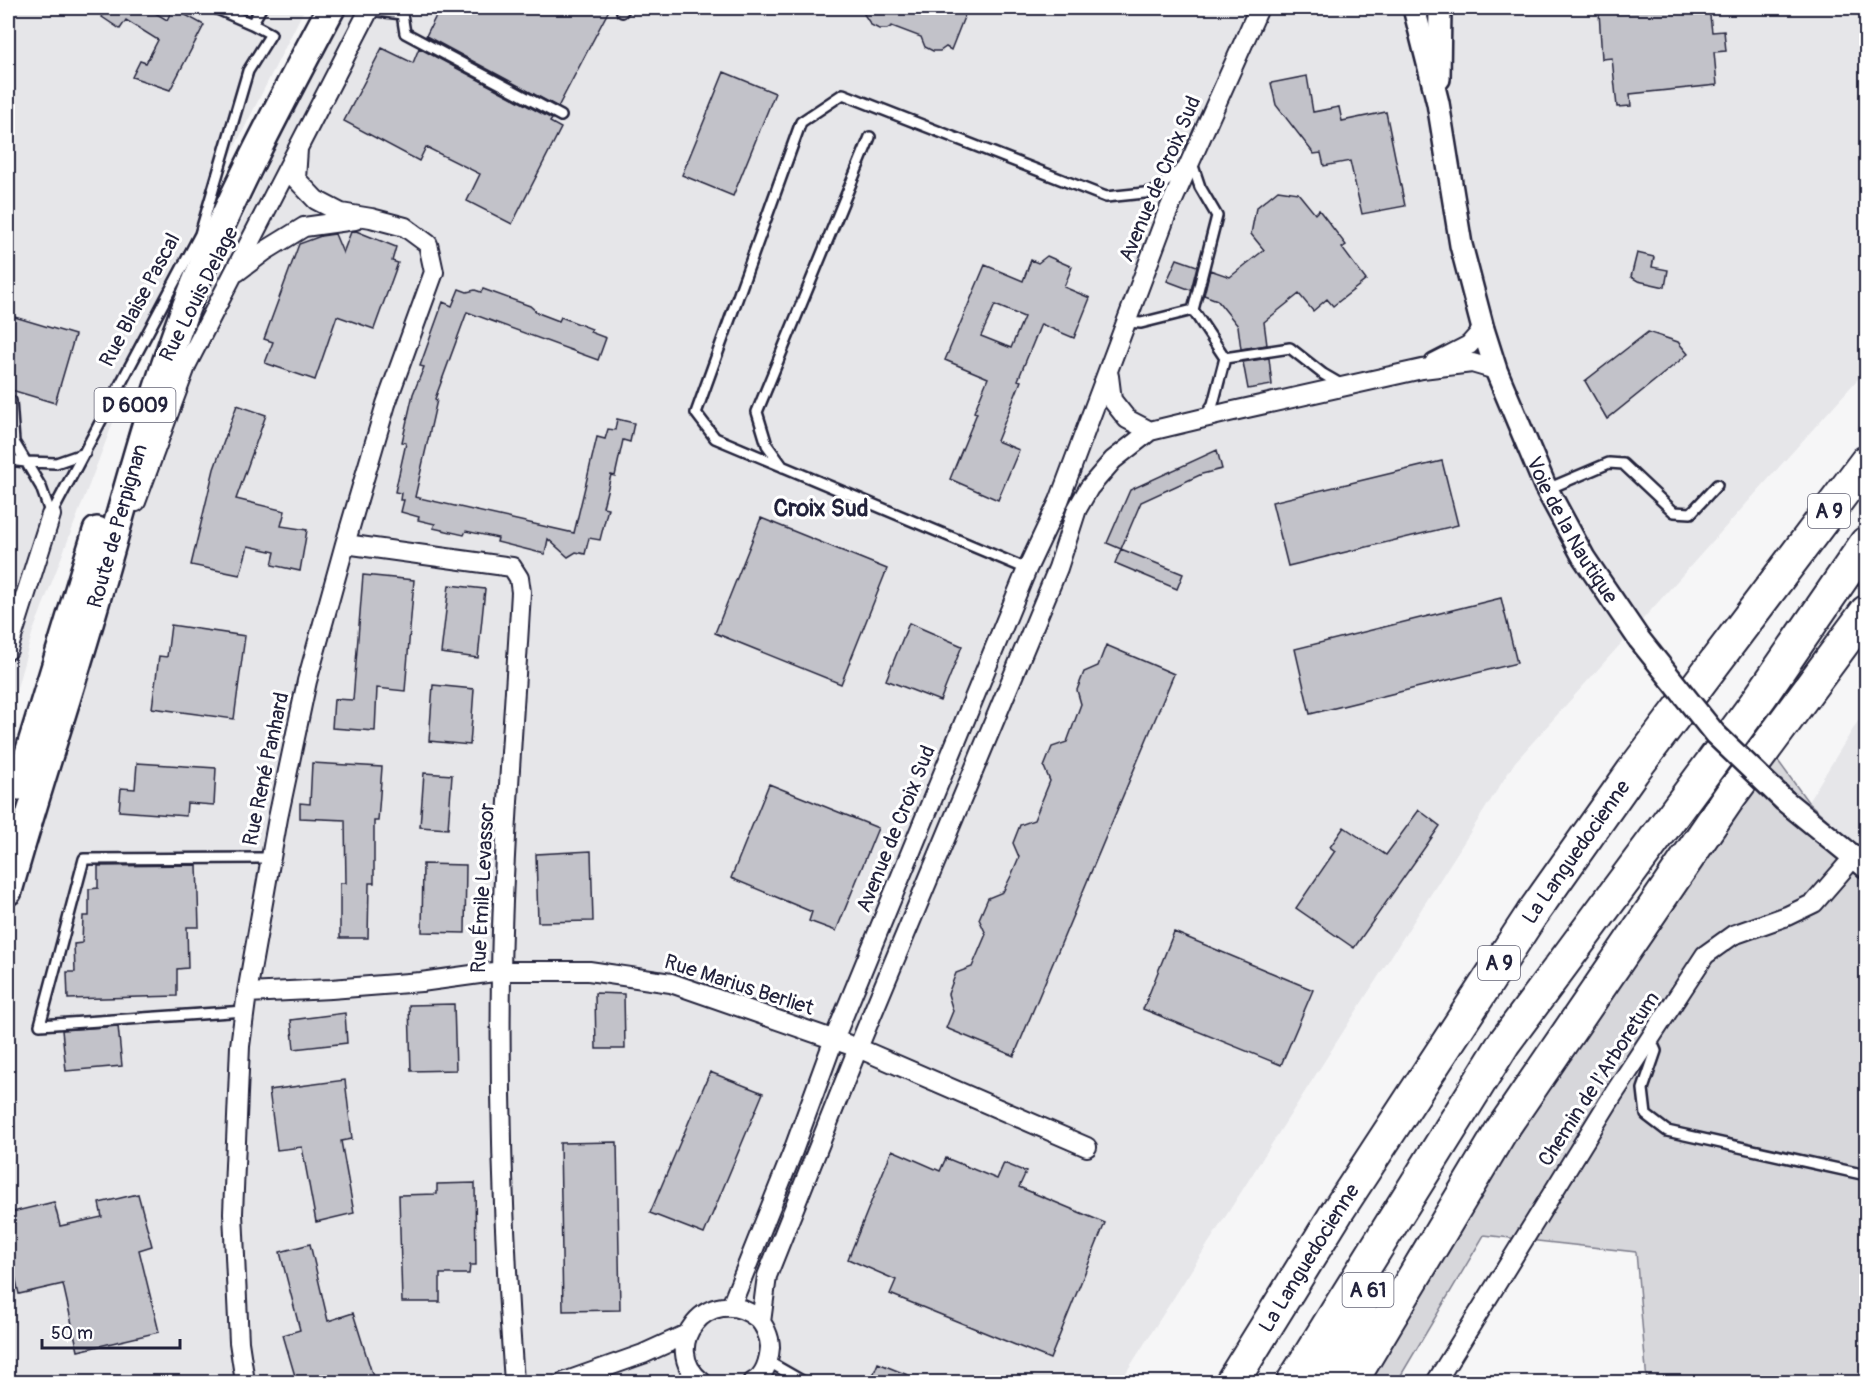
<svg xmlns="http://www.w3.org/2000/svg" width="1874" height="1390" viewBox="0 0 1874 1390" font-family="Pangolin,sans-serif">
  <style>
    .built { fill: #e6e6e9 }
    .green { fill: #d7d7db; stroke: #7c7c8b; stroke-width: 1.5 }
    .building { fill: #c2c2c9; stroke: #22223b; stroke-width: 1.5; fill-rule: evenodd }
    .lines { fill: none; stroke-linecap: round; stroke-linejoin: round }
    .service-casing { stroke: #22223b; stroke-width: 14 }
    .minor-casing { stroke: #22223b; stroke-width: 22 }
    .tertiary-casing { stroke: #22223b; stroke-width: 26 }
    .primary-casing { stroke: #22223b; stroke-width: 32 }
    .motorway-casing { stroke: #22223b; stroke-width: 36 }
    .service { stroke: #fff; stroke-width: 9 }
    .minor { stroke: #fff; stroke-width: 18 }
    .tertiary { stroke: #fff; stroke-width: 21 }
    .primary { stroke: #fff; stroke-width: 27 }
    .motorway { stroke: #fff; stroke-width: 32 }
    .tertiary-bridge-casing { stroke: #22223b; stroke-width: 26; stroke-linecap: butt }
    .tertiary-bridge { stroke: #fff; stroke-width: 21 }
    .labels { text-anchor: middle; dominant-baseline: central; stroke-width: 6; stroke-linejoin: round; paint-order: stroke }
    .shield { fill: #fff; stroke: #646476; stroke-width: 1.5 }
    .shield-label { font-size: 20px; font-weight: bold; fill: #22223b }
    .street-label { font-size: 21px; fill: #22223b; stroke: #fff }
    .quarter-label { font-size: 24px; font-weight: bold; fill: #22223b; stroke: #fff }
  </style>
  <rect width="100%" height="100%" fill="#f6f6f7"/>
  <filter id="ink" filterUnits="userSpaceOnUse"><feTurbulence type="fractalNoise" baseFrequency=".0167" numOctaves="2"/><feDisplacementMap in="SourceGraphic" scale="12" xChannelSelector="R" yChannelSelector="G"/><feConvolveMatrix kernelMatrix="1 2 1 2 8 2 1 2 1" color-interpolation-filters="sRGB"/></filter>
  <g filter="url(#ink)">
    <path class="built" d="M8,8h297l-137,271 -136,355 -24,86z
      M341,8h1525v362l-351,392 -395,620h-1112v-460l57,-202 124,-386z
      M1866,708v147l-58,-53z"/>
    <path class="green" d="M1760,736l48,66 58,53v527h-219l-11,-130 -152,-17 -87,147h-62l82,-144 92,-142z"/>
    <path class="building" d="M106,8h41l20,12 6,-12 31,17 -34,65 -38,-13 8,-16 6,2 12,-23 -32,-20 -6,9 -18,-12z
      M440,8h170l-52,99 -132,-71z
      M860,8h94l12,4 -15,38 -5,-3 -6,4h-7l-8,-4 -4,-10 -29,-11 -5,3h-8l-8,-4z
      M1647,8h62l3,24 12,-1 2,20 -12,1 3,33 -87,9 1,12 -14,1 -5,-49 -10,1 -3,-47z
      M382,48l31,15 6,-15 133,71 -2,3 11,6 -49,96 -45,-23 13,-27 -54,-27 -7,14 -75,-40z
      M724,72l51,21 -42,103 -51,-21z
      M1307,76l6,36 26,-5 3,14 44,-9 19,94 -43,8 -12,-53 -26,5 -3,-13 -7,1 -38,-49 -5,-22z
      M1278,190l20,3 17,21 4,-4 27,35 -4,3 24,32 -33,26 -6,-7 -14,12 -14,-17 -35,28 3,23 -26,4 -3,-23 -21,-26 -13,-5 6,-25 20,7 34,-27 -13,-16 5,-26z
      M356,231l40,16 -4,14 6,2 -24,66 -37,-13 -22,64 -50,-17 8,-21 -9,-3 35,-95 22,-8 14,-2 8,19 8,-21z
      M1637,253l17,4 -2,10 16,3 -3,17 -27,-6 -7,-4z
      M1047,256l25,11 -8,20 26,11 -16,40 -33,-14 -23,56 3,1 -24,60 22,9 -21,50 -48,-21 27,-66 -3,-1 14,-34 -43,-18 40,-95 38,16 8,-21 7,3zM995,305l29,12 -13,31 -30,-12z
      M1177,259l20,7 -6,24 -24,-9z
      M459,289l8,3 8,-2 6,2 2,-3 47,17 8,7 21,8 2,-4 31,12 -2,3 16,6 -8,22 -131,-48 -32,87 2,1 -22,97 159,36 23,-96 8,2 3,-10 7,1 2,-11 17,4 -4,19 -7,-2 -8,36 -4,-1 -8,32 5,1 -8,32 -11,-2 -4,16 -9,-2 -8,5 -20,-18 -3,15 -48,-12 1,-4 -32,-7 -2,4 -31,-7 2,-4 -17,-4 1,-3 -18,-5 3,-12h-4l1,-7 -6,-1 11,-49 -4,-1 11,-48 11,-27 -4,-1 23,-64 9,4z
      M8,315l67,20 -20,68 -47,-14z
      M1648,332l30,10 10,12 -81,65 -22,-38z
      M1269,358l3,27 -24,4 -5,-27z
      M237,405l29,10 -30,84 49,12 -4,15 26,4 -7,41 -28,-6 3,-13 -27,-6 -8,29 -49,-10 23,-96z
      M1217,450l5,19 -20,5 -61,28 -20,47 -14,-6 23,-53z
      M1442,461l16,64 -170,41 -16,-64z
      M761,518l126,51 -46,115 -126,-51z
      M1121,549l62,25 -6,15 -62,-26z
      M363,575l51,5 -9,111 -28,-3 -2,43 -43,-3 2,-29 19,1z
      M449,585l36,4 -7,69 -37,-5z
      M1501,598l16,65 -207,51 -15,-65z
      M909,623l53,23 -22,55 -54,-21z
      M171,625l74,11 -11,83 -82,-11 7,-52 8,1z
      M1106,645l68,29 -160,382 -68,-28 7,-17 -5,-17 8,-21 16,-6 14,-33 -7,-15 9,-21 15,-6 8,-16 8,-19 -6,-14 7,-18 14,-5 16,-39 -6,-14 8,-20 15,-5 14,-38 -4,-14 7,-18 14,-6z
      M433,685l41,4 -4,56 -41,-4z
      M137,763l79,5 -2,37 -27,-2 -1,13 -67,-5 2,-23 14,1z
      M312,763l70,4 -4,54h-4v62h-5l-1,55h-28v-55h6l-1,-63 -45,-2v-15l10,1z
      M424,773l28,2 -4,54 -28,-2z
      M769,784l109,44 -42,103 -27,-10 3,-9 -81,-34z
      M1419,810l21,16 -86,122 -58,-40 39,-57 -5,-4 14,-20 42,28z
      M591,851l2,70 -55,1 -2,-68z
      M423,864l43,1 -1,68 -43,-1z
      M197,865l2,62h-12l1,41 -11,1v27l-109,3 -1,-27h8l-1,-28 8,-1 1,-27h6v-27l9,-1v-22z
      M1174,932l139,58 -32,75 -138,-56z
      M595,993l29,1 1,55h-29z
      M454,1004l2,66 -45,1 -2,-66z
      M345,1013l2,30 -53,6 -3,-29z
      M118,1026l4,40 -56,5 -4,-41z
      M710,1072l53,21 -59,141 -54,-21z
      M345,1080l7,59 -11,2 13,72 -38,9 -14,-75 -25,3 -8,-60z
      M617,1142l3,168 -57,1 -3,-168z
      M892,1150l48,21 6,-13 51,21 7,-16 22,9 -7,15 86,36 -55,136 -160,-65 6,-14 -48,-21z
      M475,1183l1,82h-6l-1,9h-29v28h-38l-3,-107 38,-1v-10z
      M138,1194l14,52 -13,4 20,82 -81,19 -15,-67 -44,10 -11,-50v-31l46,-11 6,24 42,-9 -3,-14z
      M310,1244l18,77 25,-8 22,70h-78l-14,-48 17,-5 -20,-78z
      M878,1363l47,19v1h-55z"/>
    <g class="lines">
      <defs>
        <path id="service" d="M215,8l37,16
          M369,10l33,4 3,-6
          M622,12l3,-4
          M402,14l3,19 156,83
          M1126,322l15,1 52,-13
          M1225,358l65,-10 33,26 19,11
          M11,401l3,41 12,20 30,1 29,-10
          M8,460l18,2 15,25 10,28
          M783,467l-16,-22 -10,-33 113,-275
          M1545,486l12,-1 52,-22 14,1 51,48 17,1 26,-28
          M51,515l149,-281 48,-163 23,-37 -19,-10 9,-16
          M1027,569l-312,-131 -19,-25 105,-291 42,-28 263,103 48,-5 37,-32 9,27 17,29 -24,94 32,48 -12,46 -7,11
          M245,1011l-205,14 44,-166 186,-1
          M1651,1040l5,11 -13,38 3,26 21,16 199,44
          M769,1362l35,20"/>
        <path id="minor" d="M237,272l28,-21 39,-24 51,-7
          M1434,363l35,-18 14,-16
          M1109,376l3,24 15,19 23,12
          M136,502l51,-138 183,-356
          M345,544l167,23 7,11 2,14c-7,127 -18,254 -20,381 -2,137 3,274 13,409
          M8,650l43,-135
          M247,993l84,-4 90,-7 80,-11h88l82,12 187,65 229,99
          M731,1306l62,-155 41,-112 193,-470 32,-68 107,-285 93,-208
          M761,1322l6,-46 91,-228 200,-480 19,-59 12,-21 24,-28 37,-29 79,-19 193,-43 50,-6 24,7
          M245,1382l-6,-40 -6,-129 7,-167 7,-53 31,-175 29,-137 38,-137 41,-140 48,-132 -6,-28 -23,-17 -34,-9 -30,-5 -25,-13 -20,-21 2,-30
          M564,1382l79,-28 44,-20
          M702,1382c-45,-34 7,-102 55,-64 7,6 13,19 13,29 -1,13 -4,28 -17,35
          M1436,1382l177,-287 92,-140 28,-20 54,-19 27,-13 39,-45"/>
        <g id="tertiary">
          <path id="s1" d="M1414,8l24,95 23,142 22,84 13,41 49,116 39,72 55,81"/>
          <path d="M1439,79l1,-71"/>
          <path d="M1785,801l81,66"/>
        </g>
        <g id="primary">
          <path d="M19,786l78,-255"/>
          <path id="s2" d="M8,891c26,-94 58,-187 85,-281 29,-99 54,-198 90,-295 41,-107 95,-207 148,-307"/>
        </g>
        <g id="motorway">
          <path id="s3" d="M1232,1382l105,-170 195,-298 101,-143 233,-309"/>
          <path d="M1293,1382l211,-339 257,-347 105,-153"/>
          <path d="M1319,1382l28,-46 13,-28"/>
          <path d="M1351,1382l150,-251 229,-335 136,-184"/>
        </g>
      </defs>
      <use href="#service" class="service-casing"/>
      <use href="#minor" class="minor-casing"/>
      <use href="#tertiary" class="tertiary-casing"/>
      <use href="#primary" class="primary-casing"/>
      <use href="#motorway" class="motorway-casing"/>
      <use href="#service" class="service"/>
      <use href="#minor" class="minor"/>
      <use href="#tertiary" class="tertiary"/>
      <use href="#primary" class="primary"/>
      <use href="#motorway" class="motorway"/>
      <defs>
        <path id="tertiary-bridge" d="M1639,639l76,95 70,67"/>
      </defs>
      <use href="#tertiary-bridge" class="tertiary-bridge-casing"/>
      <use href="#tertiary-bridge" class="tertiary-bridge"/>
    </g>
  </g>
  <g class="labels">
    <g class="shield">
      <rect x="94.5" y="388" width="81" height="34" rx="4.5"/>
      <rect x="1808" y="494" width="42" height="34" rx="4.5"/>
      <rect x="1478" y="946" width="42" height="34" rx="4.5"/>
      <rect x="1342.5" y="1273" width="51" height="34" rx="4.5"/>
    </g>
    <g class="shield-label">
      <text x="135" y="405">D 6009</text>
      <text x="1829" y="511">A 9</text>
      <text x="1499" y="963">A 9</text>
      <text x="1368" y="1290">A 61</text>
    </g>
    <g class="street-label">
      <text transform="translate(1160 179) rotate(-67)">Avenue de Croix Sud</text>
      <text transform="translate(199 294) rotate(-63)">Rue Louis Delage</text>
      <text transform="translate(140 300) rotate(-62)">Rue Blaise Pascal</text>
      <text stroke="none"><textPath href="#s2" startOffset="381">Route de Perpignan</textPath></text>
      <text stroke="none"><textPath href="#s1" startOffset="549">Voie de la Nautique</textPath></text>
      <text transform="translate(266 769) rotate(-78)">Rue René Panhard</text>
      <text transform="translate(896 829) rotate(-68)">Avenue de Croix Sud</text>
      <text stroke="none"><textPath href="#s3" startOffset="632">La Languedocienne</textPath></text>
      <text transform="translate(483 888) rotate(-87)">Rue Émile Levassor</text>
      <text transform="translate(739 985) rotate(18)">Rue Marius Berliet</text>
      <text transform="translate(1599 1079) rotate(-57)">Chemin de l'Arboretum</text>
      <text stroke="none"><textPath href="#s3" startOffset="146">La Languedocienne</textPath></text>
    </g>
    <g class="quarter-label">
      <text x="821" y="508">Croix Sud</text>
    </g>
  </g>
  <rect width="1874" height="1390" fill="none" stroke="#fff" stroke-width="30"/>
  <rect x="15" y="15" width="1844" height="1360" fill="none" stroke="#22223b" stroke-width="2" filter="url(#ink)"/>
  <path d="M42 1339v9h138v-9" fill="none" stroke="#22223b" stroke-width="3"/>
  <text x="51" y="1339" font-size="18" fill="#22223b" stroke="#ffffff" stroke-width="4.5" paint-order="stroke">50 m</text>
</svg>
